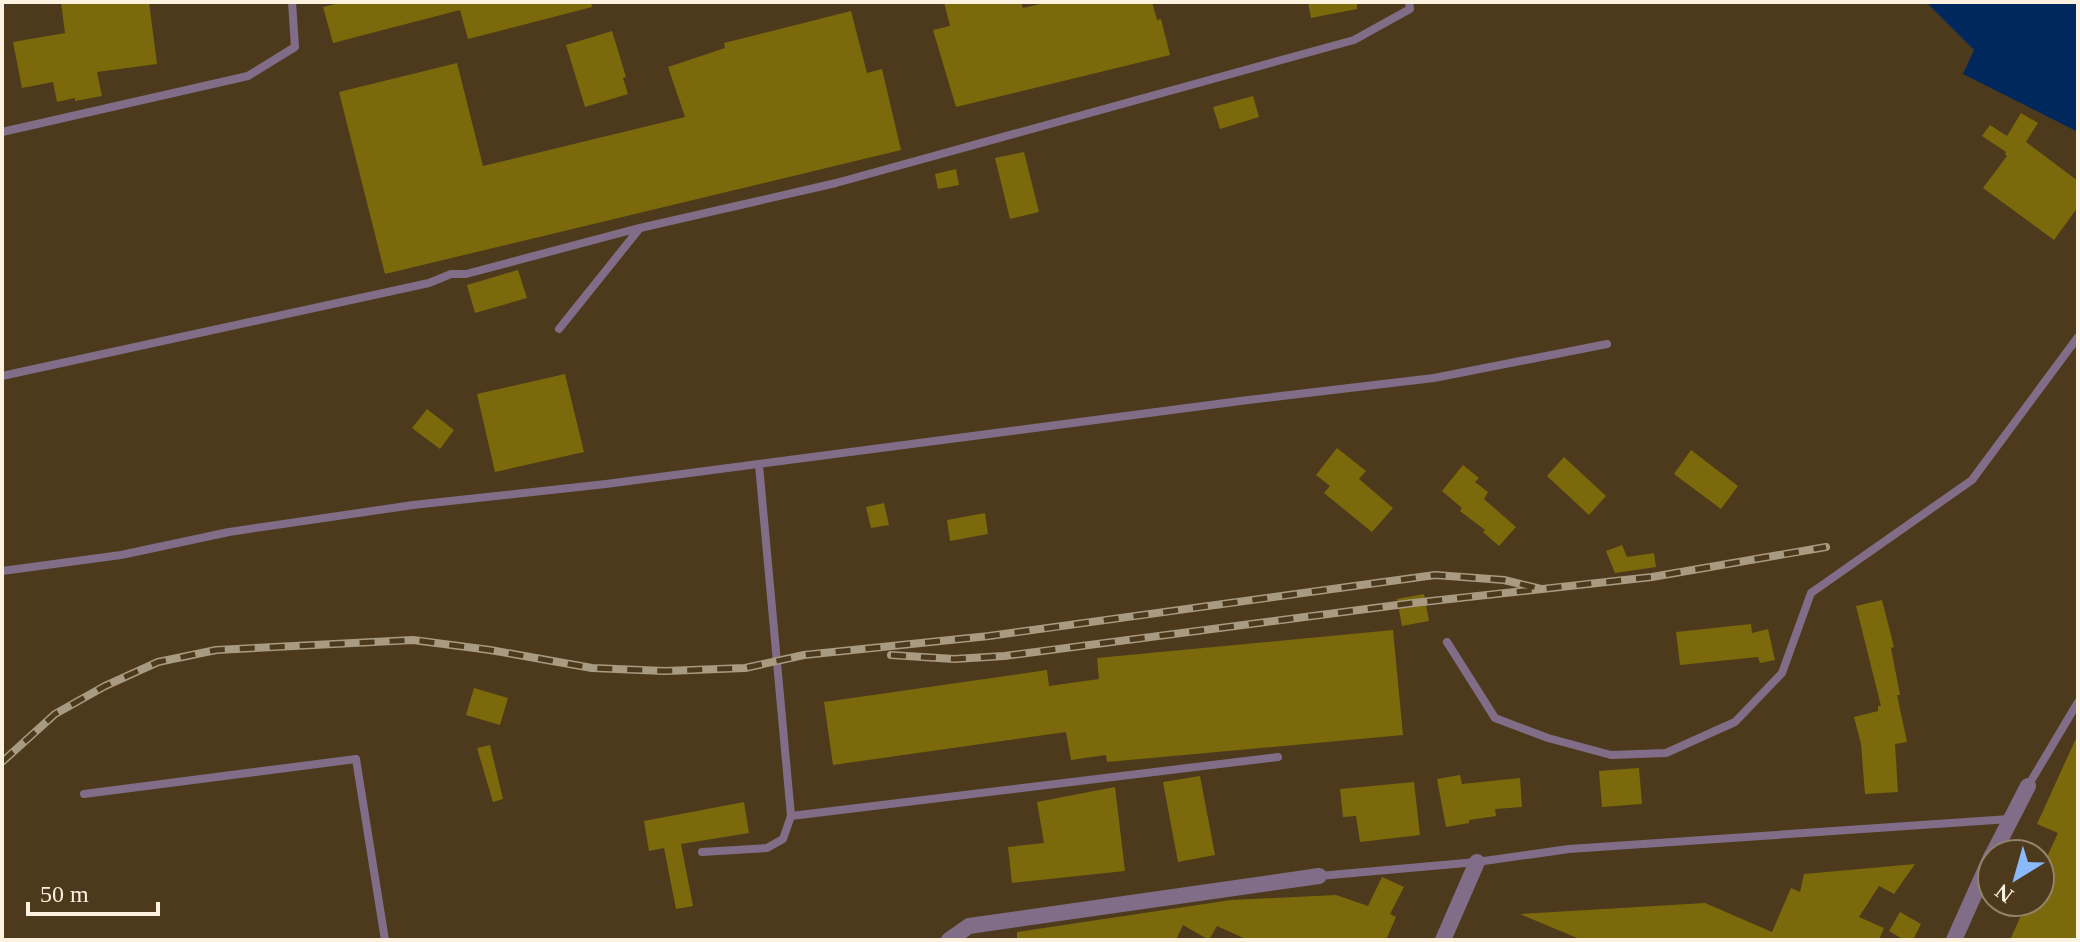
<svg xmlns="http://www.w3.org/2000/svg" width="2080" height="942" viewBox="0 0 2080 942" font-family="Georgia,serif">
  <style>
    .water { fill: #00285d }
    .building { fill: #7b690b }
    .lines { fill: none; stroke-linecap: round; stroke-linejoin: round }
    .service { stroke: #816d88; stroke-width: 8 }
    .minor { stroke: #816d88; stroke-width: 16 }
    .rail-casing { stroke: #a99a82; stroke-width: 8 }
    .rail { stroke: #4d3a1c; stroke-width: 5; stroke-dasharray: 15; stroke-linecap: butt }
  </style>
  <rect width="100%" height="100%" fill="#4d3a1c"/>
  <path class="water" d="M1926,2h152v130l-115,-58 11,-24z"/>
  <path class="building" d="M61,2h88l8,62 -60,8 5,24 -27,5v-3l-18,4 -4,-20 -31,6 -9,-46 52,-9z
    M344,2h247l1,5 -124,32 -8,-29 -127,33 -10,-36z
    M944,2h77l2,6 25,-6h104l5,18 4,-1 9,36 -214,52 -23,-77 17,-4z
    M1308,2h49v7l-46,9z
    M851,11l16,62 15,-4 19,81 -516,124 -46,-182 118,-29 26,103 202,-49 -17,-50 57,-19 -1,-5z
    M612,31l14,46 -3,1 5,16 -43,13 -19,-62z
    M1253,96l6,21 -39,12 -7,-22z
    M2021,113l17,10 -12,19 52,39v26l-24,33 -71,-52 24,-32 -2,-2 1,-2 -24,-16 8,-11 17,11z
    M1024,152l15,60 -29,7 -15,-61z
    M956,169l3,16 -21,4 -3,-15z
    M518,270l9,28 -52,15 -8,-28z
    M565,374l19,78 -89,20 -18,-78z
    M427,409l27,21 -14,19 -28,-21z
    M1337,448l29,23 -7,8 34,29 -21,24 -48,-39 6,-7 -14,-11z
    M1691,450l47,36 -17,23 -47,-35z
    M1564,457l42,39 -17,19 -42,-39z
    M1463,465l16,13 -4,4 13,10 -4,7 32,28 -17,19 -16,-14 2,-2 -25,-19 2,-3 -20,-17z
    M884,503l5,22 -18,3 -5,-21z
    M985,513l3,21 -38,7 -3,-21z
    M1622,545l5,12 27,-4 2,14 -41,6 -9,-22z
    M1424,594l5,27 -27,5 -5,-27z
    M1882,600l12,47 -3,1 9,47h-3l10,47 -12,2 3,48 -33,2 -4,-50 -7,-27 24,-6v-5h3l-25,-100z
    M1751,624l1,9 16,-4 7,31 -15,3 -2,-6 -78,8 -4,-33z
    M1393,630l10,105 -296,27 -1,-7 -35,5 -5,-28 -233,33 -9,-63 223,-32 2,16 50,-7 -2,-21z
    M474,688l34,10 -8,27 -34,-10z
    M2078,734v206h-68l17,-38h13v-30l18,-39 -21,-9z
    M490,745l13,54 -10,3 -16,-54z
    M1639,768l3,36 -40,3 -3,-36z
    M1460,775l2,9 58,-6 2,29 -27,2 1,7 -27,4v3l-23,4 -9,-48z
    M1200,776l15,79 -37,7 -15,-80z
    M1414,782l6,53 -60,7 -4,-26 -13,1 -3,-28z
    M1115,787l10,84 -113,12 -4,-36 36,-4 -7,-41z
    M744,802l5,31 -68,11 12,62 -17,3 -12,-61 -15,3 -5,-30z
    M1915,864l-21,30 -15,-8 -20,31 25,11 -5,12h-297l-62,-26 185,-11 67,29 19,-44 9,4 4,-18z
    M1382,877l22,10 -14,27 6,3 -10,23h-138l-31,-14 -8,14 -26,-15 -7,15h-159v-8l214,-32 105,-5 32,11z
    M1900,912l21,12 -8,16h-9l-15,-9z"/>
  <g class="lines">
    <path class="service" d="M2,132l246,-56 47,-29 -3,-45
      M559,329l81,-101 196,-45 518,-143 56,-31 -1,-7
      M2,376l427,-93 22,-9h15l173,-46
      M2,571l119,-16 108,-23 184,-27 193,-21 642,-84 186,-22 173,-34
      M1447,642l48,76 53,20 63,17 55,-2 69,-31 47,-49 29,-80 161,-113 106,-143
      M2028,786l50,-84
      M84,794l272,-35 29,181
      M791,816l487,-59
      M702,852l65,-4 16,-9 8,-23 -32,-351
      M1319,876l158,-14 92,-13 441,-30"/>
    <path class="minor" d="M1993,854l35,-68
      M949,940l20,-14 350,-50
      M1443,940l34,-78
      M1954,940l38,-85"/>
    <defs>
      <path id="rail" d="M891,655l63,4 50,-3 409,-53 239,-26 174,-30
        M2,762l53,-48 50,-28 53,-24 58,-12 197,-10 77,10 102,18 73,3 80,-3 59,-13 185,-19 446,-61 69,5 37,9"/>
    </defs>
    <use href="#rail" class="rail-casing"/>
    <use href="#rail" class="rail"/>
  </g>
  <rect width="2080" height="942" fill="none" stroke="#fdf1e0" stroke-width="8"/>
  <g transform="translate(2016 878) rotate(217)"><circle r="38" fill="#4d3a1c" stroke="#93836a" stroke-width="2"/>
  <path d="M0-6L14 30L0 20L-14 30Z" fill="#8bbafc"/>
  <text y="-12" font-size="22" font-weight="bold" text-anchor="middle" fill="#fdf1e0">N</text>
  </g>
  <path d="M28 902v12h130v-12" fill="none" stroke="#fdf1e0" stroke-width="4"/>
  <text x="40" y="902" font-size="24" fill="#fdf1e0" stroke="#4d3a1c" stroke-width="6" paint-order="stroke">50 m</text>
</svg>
